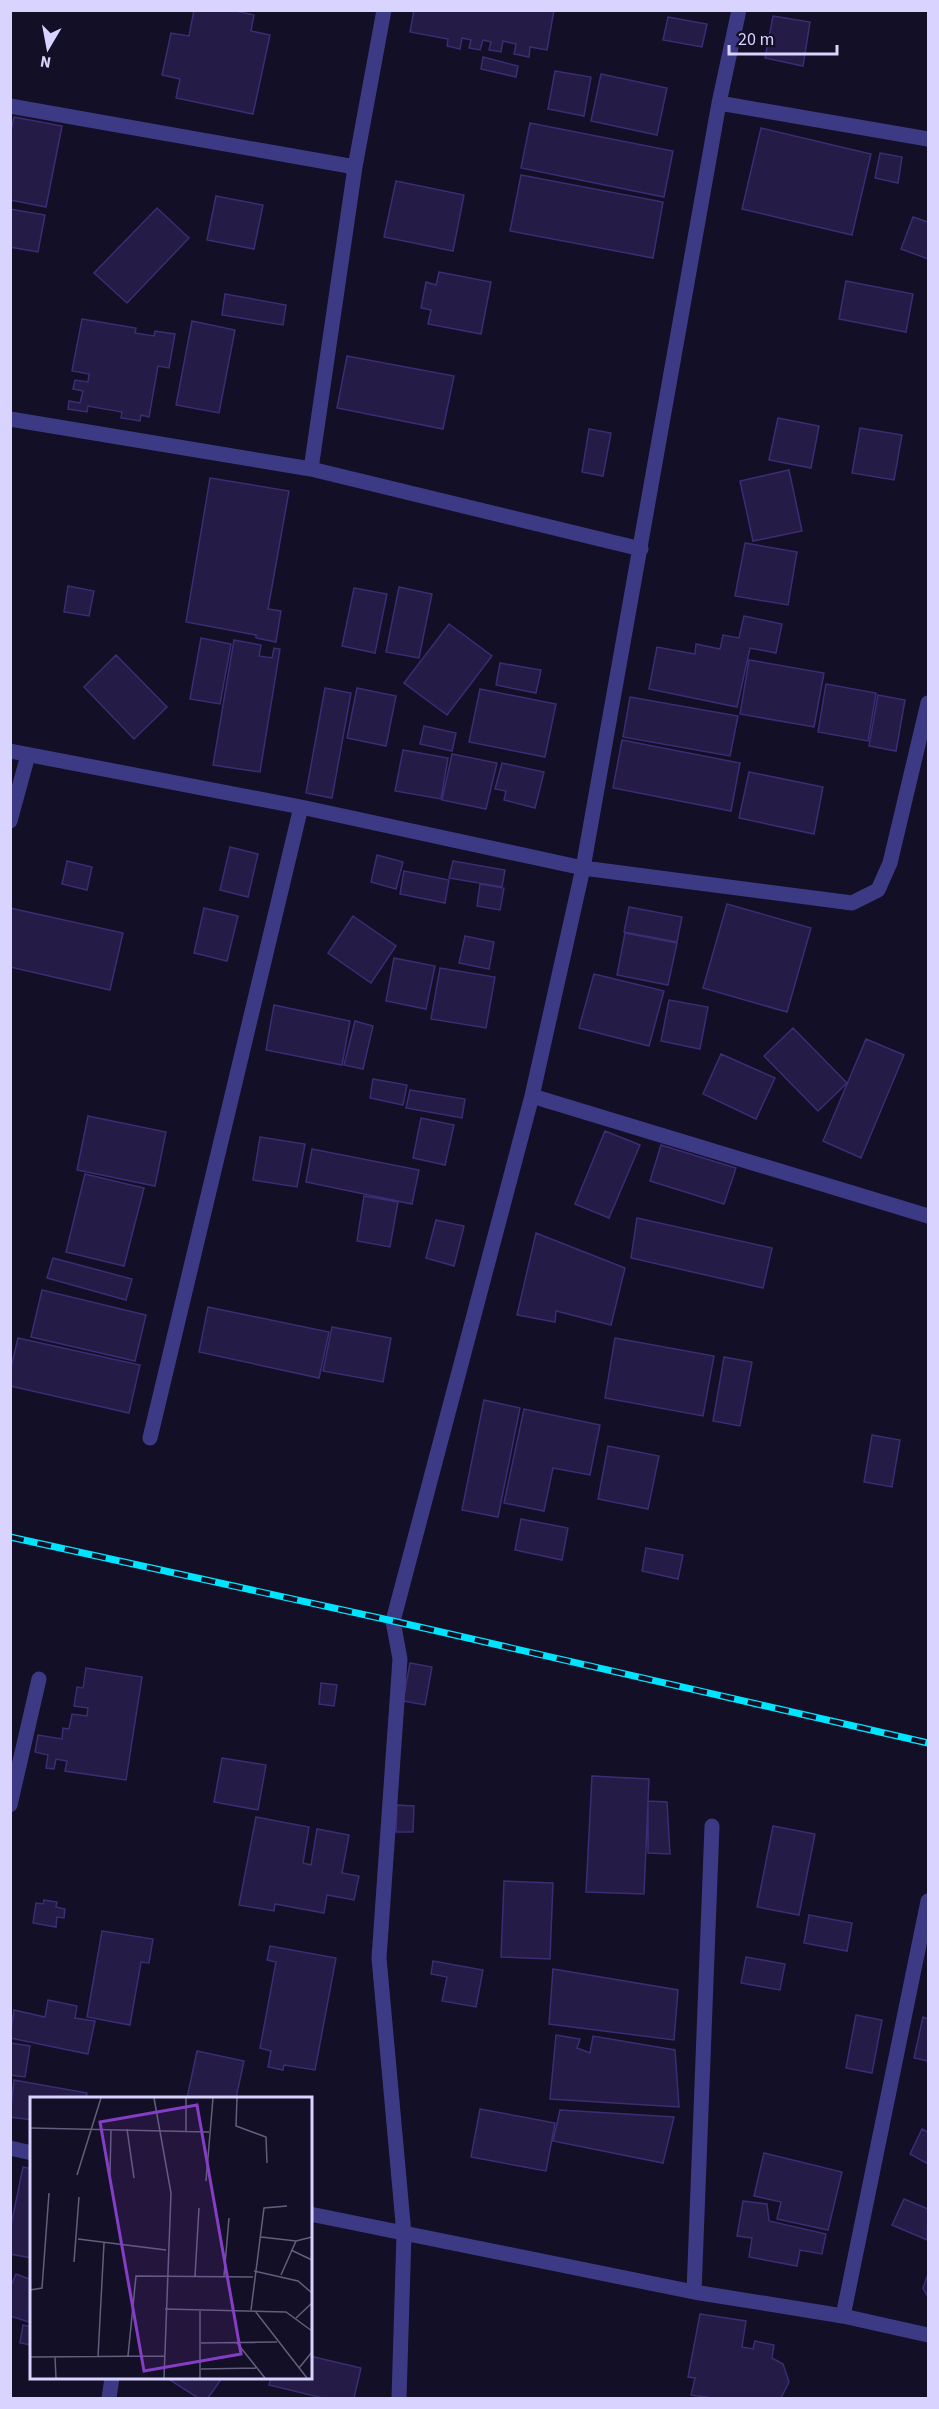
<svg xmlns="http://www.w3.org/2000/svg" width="939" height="2409" viewBox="0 0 939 2409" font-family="'Source Sans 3',sans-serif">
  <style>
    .building { fill: #241b47; stroke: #3b2d73; stroke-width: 1.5 }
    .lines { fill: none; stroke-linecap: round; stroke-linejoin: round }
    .street { stroke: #3d3a85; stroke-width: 15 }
    .rail-casing { stroke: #00e5ff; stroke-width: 7 }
    .rail { stroke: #130f26; stroke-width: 4.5; stroke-dasharray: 14; stroke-linecap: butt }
    .inset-road { fill: none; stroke: #625e7d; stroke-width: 1.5 }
    .view { fill: #843dc5; fill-opacity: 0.15; stroke: #843dc5; stroke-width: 3 }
    .inset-edge { fill: none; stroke: #d9d4ff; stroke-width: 3 }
  </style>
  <rect width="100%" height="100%" fill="#130f26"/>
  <path class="building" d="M194,10h37l23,5 -3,16 19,4 -17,79 -77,-16 4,-19 -18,-4 9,-42 18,3z
    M414,10h140l-7,40 -17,-3 -1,10 -15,-3 2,-10 -13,-3 -2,11 -12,-2 2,-8 -8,-2 -3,10 -11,-2 2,-8 -9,-2 -2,11 -13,-3 1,-7 -38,-7z
    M773,16l37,6 -7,44 -38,-8z
    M668,17l39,7 -5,23 -39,-7z
    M483,57l35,9 -2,11 -35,-8z
    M555,71l36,6 -7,39 -36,-7z
    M601,74l66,14 -10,47 -66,-14z
    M14,117l48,9 -16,81 -36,-7v-65z
    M530,123l143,28 -9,46 -143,-29z
    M761,128l110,26 -19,81 -110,-26z
    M880,153l22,4 -4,26 -23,-5z
    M521,175l142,27 -10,56 -143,-27z
    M396,181l68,14 -11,56 -69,-14z
    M216,196l47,9 -9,44 -47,-9z
    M157,208l32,30 -62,65 -33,-30z
    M10,209l35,6 -7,37 -28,-5z
    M913,217l15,5v37l-27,-10z
    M439,272l52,10 -10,52 -53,-10 3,-14 -10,-2 5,-26 10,3z
    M846,281l67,13 -7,38 -67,-13z
    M225,294l61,11 -3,20 -61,-10z
    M82,319l54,9 -1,5 19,3 1,-5 20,3 -6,34 -11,-2 -9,51 -8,-2 -1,6 -19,-3 1,-6 -34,-6 -1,6 -19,-3 1,-8 11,2 3,-12 -10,-2 2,-9 13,2 1,-8 -17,-3z
    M192,321l43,9 -16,83 -43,-8z
    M347,356l107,20 -11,53 -106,-21z
    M778,418l41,8 -8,42 -42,-8z
    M860,428l42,7 -8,45 -42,-7z
    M589,429l22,4 -8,43 -21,-4z
    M789,470l13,61 -49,10 -13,-60z
    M210,478l79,13 -21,118 13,2 -5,31 -20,-4v-3l-70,-13z
    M745,543l52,9 -9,53 -53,-9z
    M68,586l26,5 -5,25 -25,-4z
    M399,587l33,7 -13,64 -33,-6z
    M354,588l33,6 -12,59 -33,-7z
    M744,616l38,8 -6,29 -26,-5 -13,59 -88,-18 8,-42 38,7 1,-10 24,5 3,-14 16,3z
    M449,624l43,32 -45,59 -43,-32z
    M201,638l30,6 -11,60 -30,-5z
    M234,640l27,5 -2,11 13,2 2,-10 6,1 -20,123 -47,-7z
    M116,655l51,52 -33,32 -50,-52z
    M749,660l75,13 -10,54 -74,-13z
    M500,663l41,7 -5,23 -40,-8z
    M826,684l50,9 -8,48 -50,-9z
    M325,688l26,5 -19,105 -26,-5z
    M357,688l39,8 -10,50 -39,-8z
    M480,689l76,15 -11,53 -76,-15z
    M878,695l27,5 -9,51 -27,-5z
    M630,697l108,19 -8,40 -107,-19z
    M424,726l32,7 -4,18 -32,-7z
    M622,740l118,23 -9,48 -118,-23z
    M403,750l45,8 -7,41 -46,-8z
    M452,754l45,9 -11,46 -44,-9z
    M502,763l42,9 -9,36 -31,-8 2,-9 -11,-2z
    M749,772l74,15 -9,47 -75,-16z
    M230,847l28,7 -10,43 -28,-7z
    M377,855l26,7 -7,27 -25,-7z
    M67,861l25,6 -5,23 -25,-6z
    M453,861l52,9 -3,17 -53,-9z
    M404,871l45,9 -4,23 -45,-9z
    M480,884l24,4 -4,22 -23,-4z
    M727,904l84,24 -24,84 -84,-24z
    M629,907l53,10 -5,25 -53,-10z
    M10,908l113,25 -13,57 -100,-23z
    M204,908l34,8 -11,45 -33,-8z
    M353,916l43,30 -25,37 -43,-30z
    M625,933l52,10 -9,42 -51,-10z
    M465,936l29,6 -5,27 -30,-6z
    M394,958l41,8 -9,43 -40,-8z
    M440,968l55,9 -9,51 -55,-9z
    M594,974l70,17 -15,55 -70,-18z
    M669,1000l39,7 -8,42 -39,-8z
    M274,1005l76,16 -8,44 -76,-15z
    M355,1021l18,5 -10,43 -19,-4z
    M793,1028l54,55 -29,28 -54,-55z
    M866,1039l38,16 -43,103 -38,-17z
    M721,1054l54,24 -19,41 -53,-25z
    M373,1079l34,6 -4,20 -33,-7z
    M410,1090l55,9 -3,19 -56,-10z
    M88,1116l78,16 -11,54 -78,-16z
    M421,1118l33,7 -9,40 -32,-7z
    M605,1131l35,14 -31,73 -34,-14z
    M260,1137l45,7 -8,43 -44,-7z
    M661,1145l75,23 -12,36 -74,-23z
    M312,1149l107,21 -7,34 -106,-22z
    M85,1174l59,14 -20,78 -58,-14z
    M364,1196l34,6 -8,45 -33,-6z
    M637,1218l135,30 -9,40 -132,-30z
    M436,1220l28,6 -10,40 -28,-8z
    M536,1233l89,35 -14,57 -55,-14 -1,11 -38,-7z
    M53,1258l79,21 -6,21 -79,-22z
    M42,1290l104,25 -11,46 -104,-24z
    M208,1307l121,25 -10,46 -120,-26z
    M332,1327l59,11 -8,44 -60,-11z
    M18,1338l122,27 -11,48 -119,-27v-14z
    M615,1338l99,18 -11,60 -98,-18z
    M724,1357l28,5 -12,64 -27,-5z
    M484,1400l36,8 -22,109 -36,-7z
    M524,1409l76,16 -10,50 -37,-7 -9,43 -40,-8z
    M872,1435l28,5 -8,47 -28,-5z
    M608,1446l51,10 -11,53 -50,-10z
    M521,1519l47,9 -6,32 -47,-10z
    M646,1548l37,7 -5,24 -36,-8z
    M410,1663l22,4 -7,38 -22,-4z
    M86,1668l56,9 -16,103 -61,-9 2,-10 -11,-2 -2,10 -8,-1 2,-13 -13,-3 3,-17 24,4 1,-11 6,1 3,-15 15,2 1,-8 -14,-2 3,-19 6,1z
    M321,1683l16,2 -3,21 -15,-2z
    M222,1758l44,7 -8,45 -44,-8z
    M592,1776l57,3 -5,115 -58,-2z
    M648,1801l19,1 3,52 -22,-1z
    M397,1805l17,1 -1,26h-17z
    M256,1817l53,10 -6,36 8,2 6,-36 32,6 -7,38 17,3 -5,24 -27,-5 -3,18 -49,-9 -1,7 -35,-6z
    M773,1826l42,8 -16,81 -42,-8z
    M504,1881l49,2 -3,76 -49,-2z
    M44,1900l13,2 -1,5 9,2 -1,9 -7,-1 -1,10 -23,-4 3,-20 7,1z
    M809,1915l43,8 -5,28 -43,-8z
    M102,1931l51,8 -4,24 -8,-1 -11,63 -43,-8z
    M270,1946l66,12 -21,112 -31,-5 -1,5 -15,-3 3,-16 -11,-3 16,-86 -9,-2z
    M746,1957l39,7 -5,26 -39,-7z
    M433,1961l50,9 -7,37 -34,-6 5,-24 -16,-3z
    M553,1969l125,21 -4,50 -125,-16z
    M48,2000l29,6 -2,12 20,3 -7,33 -78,-16 4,-28 31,7z
    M856,2015l26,5 -10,53 -26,-5z
    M923,2017l5,2v42l-14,-3z
    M556,2035l24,4 -3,9 13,5 3,-17 82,14 4,57 -129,-8z
    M10,2043l20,3 -5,31 -15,-2z
    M197,2051l47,10 -8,37h-49z
    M14,2080l73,13 -1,5h-54v22l-22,-3z
    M480,2109l75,14 -9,48 -75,-14z
    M560,2110l114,7 -11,46 -110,-22z
    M922,2129l6,3v32l-18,-10z
    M764,2153l78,19 -14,58 -51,-11 4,-17 -27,-6z
    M23,2167l9,2v89l-22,-4v-24z
    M904,2199l24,10 -1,31 -35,-15z
    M743,2201l24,3 2,17 57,13 -4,20 -22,-4 -3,16 -48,-9 3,-19 -15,-2z
    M16,2274l16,6v43l-22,-7v-28z
    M928,2274v23l-5,-9z
    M700,2314l46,7 -4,26 11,2 2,-8 19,4 -2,13 11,6 6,18 -8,16h-68l-22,-3 4,-17 -7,-1z
    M23,2325l9,2v18l-12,-2z
    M310,2356l51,12 -7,30h-31l-54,-13 2,-7h39z
    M167,2378h55l-14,20h-10z"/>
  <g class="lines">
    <path class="street" d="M719,103l209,36
      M10,106l345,61
      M10,419l301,50 330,80
      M311,469l44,-302 29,-157
      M10,751l291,56 282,61 269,35 26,-13 12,-27 38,-160
      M10,821l18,-66
      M532,1096l396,120
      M150,1438l151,-631
      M10,1805l29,-126
      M10,2148l22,5
      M310,2214l384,78 149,24 85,19
      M694,2292l18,-466
      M843,2316l85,-415
      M109,2398l3,-20
      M399,2398l5,-164 -25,-276 21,-299 -7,-38 139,-525 51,-228 136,-765 20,-93"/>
    <defs>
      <path id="rail" d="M10,1537l383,84 535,122"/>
    </defs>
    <use href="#rail" class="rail-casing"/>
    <use href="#rail" class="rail"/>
  </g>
  <g transform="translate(30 2097)">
    <rect width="282" height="282" fill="#130f26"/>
    <path class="inset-road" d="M124,1l17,95 -7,185M156,1v33M207,1l-1,28 30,11 1,26M0,31l179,4M97,32l7,49M47,78l24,-77M80,78l1,-45M176,84l7,-83M231,140l35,4 16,-4M48,142l88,11M261,153l21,10M44,165l5,-65M224,174l44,10 14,12M251,178l15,-34M165,179l4,-68M194,179l5,-58M0,193l12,-2 7,-95M135,212l121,3 26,19M221,213l13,-102 23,-2M170,214v67M225,214l52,67M266,221l16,-15M171,246l76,-1M207,246l28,35M98,259l8,-80 117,1M0,260l135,-1M25,260l1,21M68,260l6,-114M269,271l13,-16M171,272l55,-1"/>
    <path class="view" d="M167,8l44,249 -97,17 -44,-249z"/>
    <rect width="282" height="282" class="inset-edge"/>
  </g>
  <rect width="939" height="2409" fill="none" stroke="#d9d4ff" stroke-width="24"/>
  <g transform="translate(48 48) rotate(190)" stroke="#130f26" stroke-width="4.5" paint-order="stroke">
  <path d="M0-4.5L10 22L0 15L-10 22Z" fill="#d9d4ff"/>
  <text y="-9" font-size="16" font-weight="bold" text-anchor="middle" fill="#d9d4ff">N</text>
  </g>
  <path d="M729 45v9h108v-9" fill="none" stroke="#d9d4ff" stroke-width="3"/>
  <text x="738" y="45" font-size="18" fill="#d9d4ff" stroke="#130f26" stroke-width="4.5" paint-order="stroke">20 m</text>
</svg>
